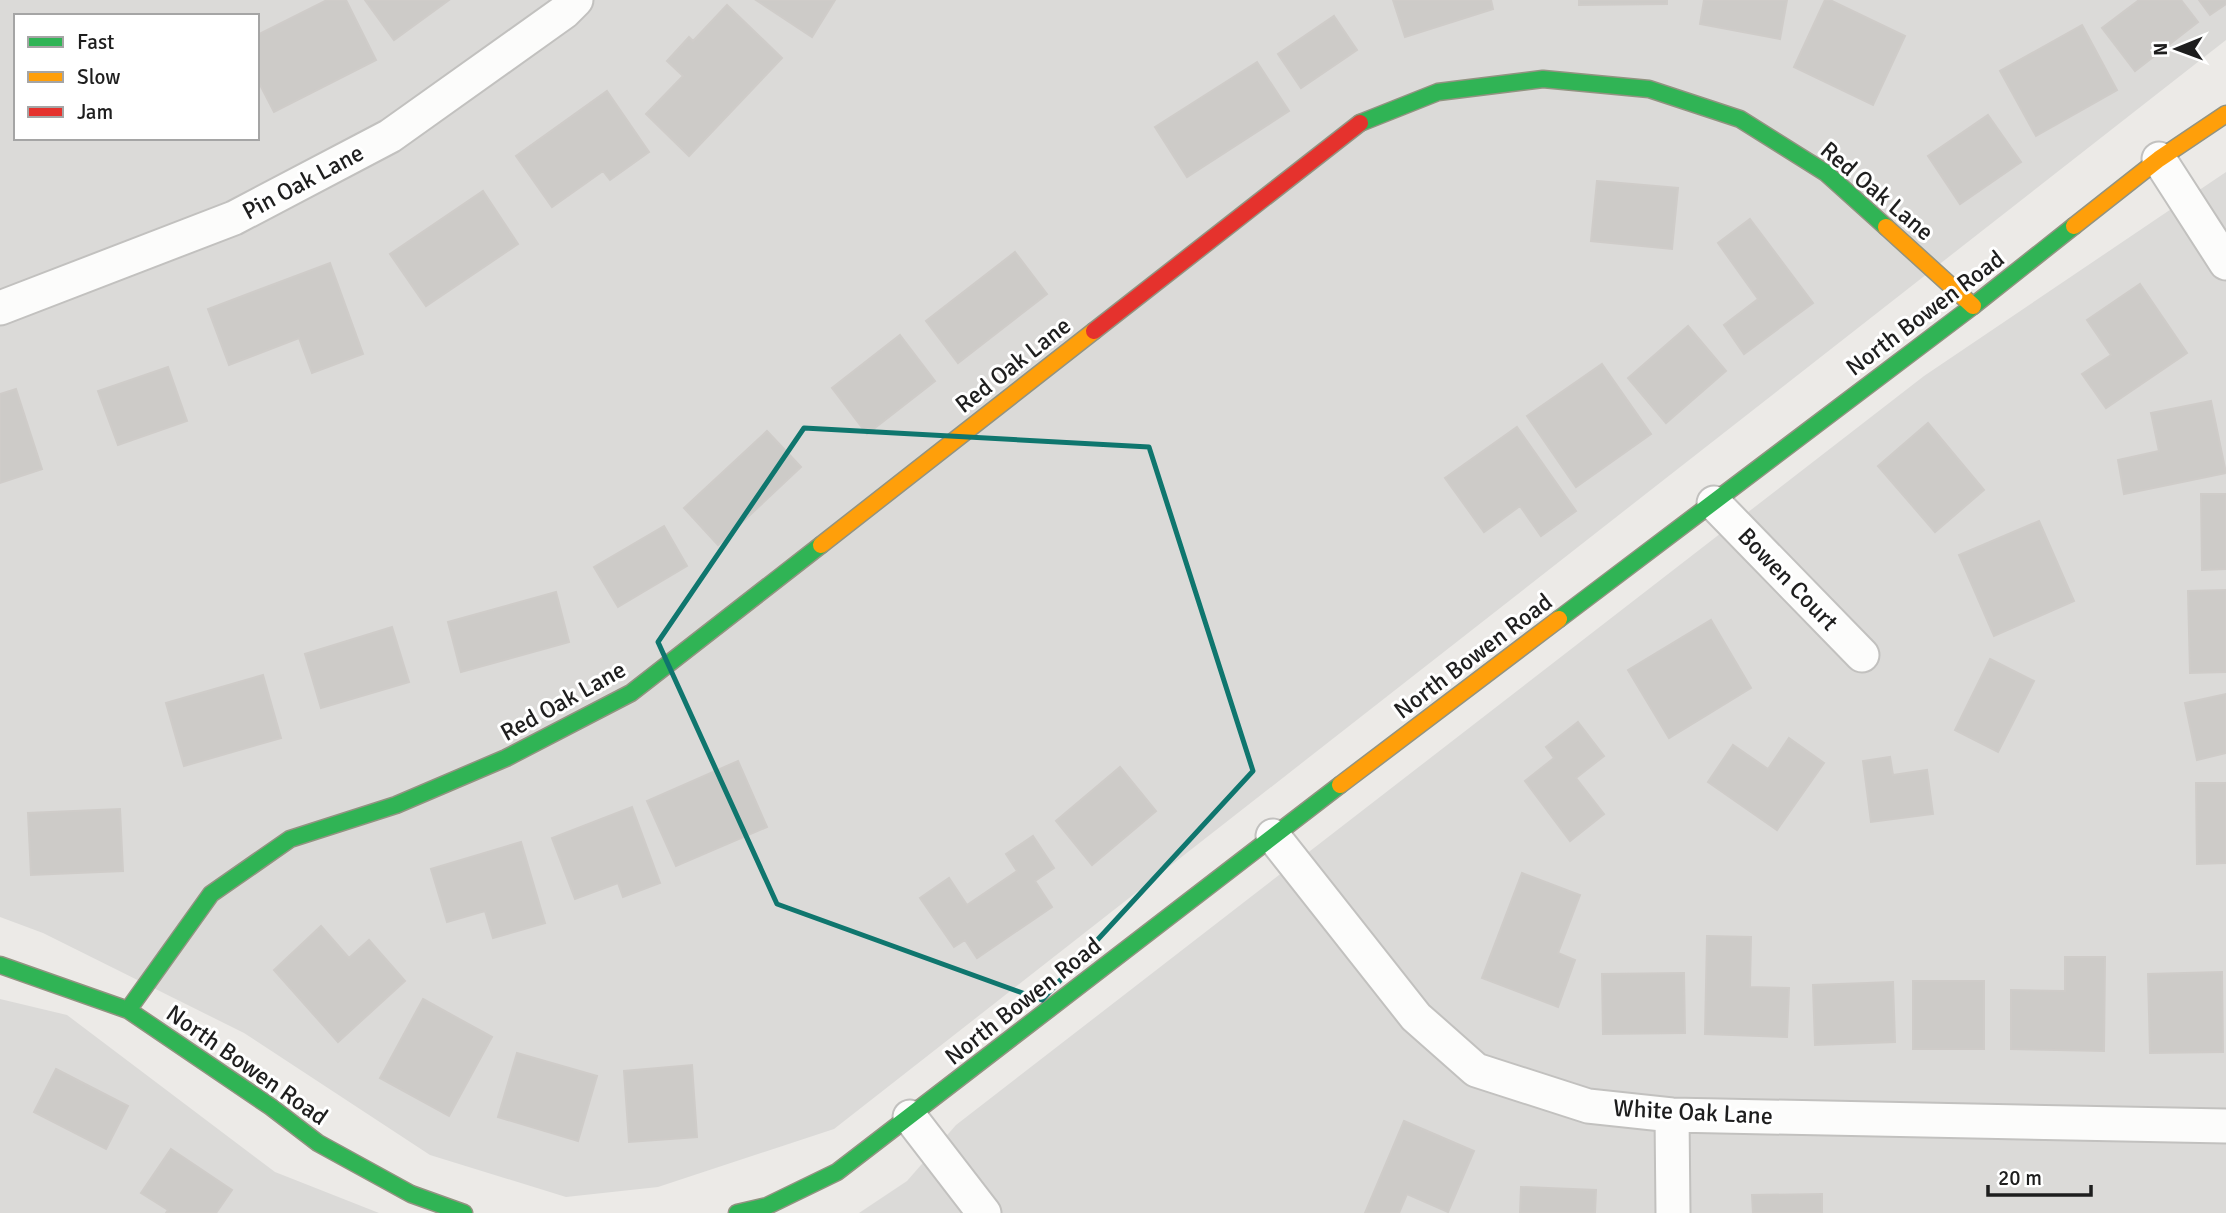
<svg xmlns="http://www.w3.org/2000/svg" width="2226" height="1213" viewBox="0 0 2226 1213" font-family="Signika,sans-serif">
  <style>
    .residential { fill: #dbdad8; fill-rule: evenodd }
    .building { fill: #cdcbc8; stroke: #cfccc9; stroke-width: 2 }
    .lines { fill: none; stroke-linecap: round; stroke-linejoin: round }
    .street-casing { stroke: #c2c1bf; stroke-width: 37 }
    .fast-casing { stroke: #929381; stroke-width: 19 }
    .slow-casing { stroke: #929381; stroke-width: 19 }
    .jam-casing { stroke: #929381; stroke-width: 19 }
    .street { stroke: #fcfcfb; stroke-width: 33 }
    .fast { stroke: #30b455; stroke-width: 16 }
    .slow { stroke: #ff9f0a; stroke-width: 16 }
    .jam { stroke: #e5322d; stroke-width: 16 }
    .marked { fill: none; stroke: #0f766e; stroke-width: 5; stroke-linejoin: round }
    .labels { text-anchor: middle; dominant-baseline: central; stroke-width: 6; stroke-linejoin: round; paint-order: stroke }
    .street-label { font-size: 24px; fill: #1e1e1e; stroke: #fff }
  </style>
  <rect width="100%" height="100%" fill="#eceae7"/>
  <path class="residential" d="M0,0h2226v40l-1392,1089 -176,58 -92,10 -136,-42 -186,-122 -201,-100 -43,-16zM16,16h241v122h-241z
    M2226,172v1041h-1367l48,-32 49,-56 968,-749z
    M0,999l67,16 208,157 104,41h-379z"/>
  <path class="building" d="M327,0h19l30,60 -102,52 -17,-33v-44z
    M365,0h84l-55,40z
    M756,0h79l-23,37z
    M1393,0h98l2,9 -88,28z
    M1579,0h88v4l-88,1z
    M1704,0h83l-7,39 -80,-15z
    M1825,0h5l75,36 -32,69 -79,-38z
    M2139,0h42l17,22 -63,49 -33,-43z
    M2199,0h27v4l-16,11z
    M727,5l55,53 -93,98 -43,-42 37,-38 -16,-15 22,-24 4,4z
    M1334,16l23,34 -56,38 -23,-34z
    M2082,25l35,65 -81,46 -36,-65z
    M1257,62l32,49 -102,66 -32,-50z
    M607,91l42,61 -39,28 -7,-9 -51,36 -36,-51z
    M1988,115l33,47 -61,42 -32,-48z
    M1597,181l81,7 -6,61 -81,-8z
    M483,191l35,53 -92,62 -36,-52z
    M1750,219l63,84 -69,51 -20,-29 34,-26 -40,-56z
    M1015,252l32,42 -89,69 -32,-42z
    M330,263l33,91 -51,19 -13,-35 -70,27 -21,-56z
    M2140,284l47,69 -81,55 -24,-34 29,-19 -24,-35z
    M1688,326l38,45 -60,52 -38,-45z
    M900,335l35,46 -68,53 -35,-46z
    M1602,364l49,70 -75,53 -49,-71z
    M168,367l19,54 -69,24 -20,-54z
    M16,389l26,80 -42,14v-89z
    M2211,401l15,72 -102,21 -6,-34 41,-9 -8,-38z
    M1928,423l56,67 -49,42 -57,-66z
    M1517,427l59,84 -35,25 -21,-30 -36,26 -39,-54z
    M767,431l34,36 -83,78 -34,-37z
    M2201,494h25v75l-24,1z
    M2039,521l35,80 -80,35 -35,-81z
    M664,526l23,40 -69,41 -24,-40z
    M2226,590v82l-36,1 -2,-82z
    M556,592l13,50 -108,30 -13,-50z
    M1711,620l40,68 -82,50 -41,-68z
    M392,627l17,55 -88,26 -16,-54z
    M1990,659l44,22 -36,71 -43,-22z
    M263,675l18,63 -97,28 -18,-63z
    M2226,694v59l-29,7 -12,-57z
    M1578,722l26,34 -28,22 28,36 -34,27 -45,-60 29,-23 -8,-11z
    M1789,738l35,25 -47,67 -69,-48 25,-37 35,24z
    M1890,757l3,18 34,-5 6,44 -62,8 -8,-61z
    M738,761l29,66 -91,39 -29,-65z
    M1120,767l36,44 -64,54 -36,-44z
    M2196,783h30v80l-29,1z
    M632,807l28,76 -37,14 -5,-14 -43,16 -23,-61z
    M120,809l3,62 -92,4 -3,-62z
    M1033,836l21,32 -19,13 17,26 -75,51 -12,-18 -11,7 -34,-49 29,-20 18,27 50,-34 -11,-17z
    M521,842l24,81 -52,15 -8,-27 -38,11 -16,-53z
    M1522,873l58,22 -22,58 17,7 -17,47 -76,-29z
    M321,926l28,32 20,-18 36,41 -67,61 -64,-72z
    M1707,936l44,1 -1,50 39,1 -2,49 -82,-3z
    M2065,957h40l-1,94 -93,-2v-59l54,1z
    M2222,972l1,80 -73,1 -2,-79z
    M1684,973l1,60 -82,1 -1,-60z
    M1913,981h71v68h-71z
    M1893,982l2,60 -80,3 -2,-60z
    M423,999l69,38 -43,79 -69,-38z
    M517,1053l80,23 -19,65 -80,-24z
    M692,1065l5,72 -68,5 -5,-71z
    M56,1069l72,37 -22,43 -72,-37z
    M1404,1121l70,30 -26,61 -41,-18 -8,19h-34z
    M171,1149l61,41 -16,23h-50l2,-3 -27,-17z
    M1521,1187l75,3 -1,23h-75z
    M1822,1194v19h-69l-1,-18z"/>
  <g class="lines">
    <defs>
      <path id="street" d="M2159,159l67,104
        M0,308l234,-90 156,-82 174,-124 12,-12
        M1714,503l148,152
        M1273,836l143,181 60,53 112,36 84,9 554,11
        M1672,1115l1,98
        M910,1117l74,96"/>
      <path id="fast" d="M1360,123l78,-31 105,-13 106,10 91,30 86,54 60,54
        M1559,619l414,-313 101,-80
        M0,965l128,45 143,97 47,36 93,51 53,19
        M128,1010l83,-116 79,-55 106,-34 110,-47 125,-65 190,-148
        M737,1213l30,-7 70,-34 503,-387"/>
      <path id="slow" d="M2074,226l85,-67 67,-45
        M1886,227l87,79
        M821,545l273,-214
        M1340,785l219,-166"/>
      <path id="jam" d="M1094,331l266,-208"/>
    </defs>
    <use href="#street" class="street-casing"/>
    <use href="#fast" class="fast-casing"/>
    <use href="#slow" class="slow-casing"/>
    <use href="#jam" class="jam-casing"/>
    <use href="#street" class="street"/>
    <use href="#fast" class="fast"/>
    <use href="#slow" class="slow"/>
    <use href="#jam" class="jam"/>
  </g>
  <path class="marked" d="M804,428l345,19 104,324 -211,229 -265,-96 -119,-262z"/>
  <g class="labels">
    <g class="street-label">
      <text transform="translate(303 182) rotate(-28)">Pin Oak Lane</text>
      <text transform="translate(1877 191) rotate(40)">Red Oak Lane</text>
      <text transform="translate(1925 313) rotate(-37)">North Bowen Road</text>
      <text transform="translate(1013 365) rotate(-38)">Red Oak Lane</text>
      <text transform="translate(1788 579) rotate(46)">Bowen Court</text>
      <text transform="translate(1473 656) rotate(-37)">North Bowen Road</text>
      <text transform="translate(563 701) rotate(-29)">Red Oak Lane</text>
      <text transform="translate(1023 1001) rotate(-38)">North Bowen Road</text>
      <text transform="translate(247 1065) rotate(35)">North Bowen Road</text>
      <text transform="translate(1693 1112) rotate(3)">White Oak Lane</text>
    </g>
  </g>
  <rect x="14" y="14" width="245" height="126" fill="#ffffff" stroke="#a5a5a5" stroke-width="2"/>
  <rect x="28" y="37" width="35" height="10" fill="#30b455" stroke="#a5a5a5" stroke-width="2"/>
  <text x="77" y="49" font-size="21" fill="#1e1e1e">Fast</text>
  <rect x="28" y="72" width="35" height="10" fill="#ff9f0a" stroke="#a5a5a5" stroke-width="2"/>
  <text x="77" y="84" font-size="21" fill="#1e1e1e">Slow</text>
  <rect x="28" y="107" width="35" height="10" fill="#e5322d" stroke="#a5a5a5" stroke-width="2"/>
  <text x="77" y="119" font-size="21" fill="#1e1e1e">Jam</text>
  <g transform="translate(2177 49) rotate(269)" stroke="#ffffff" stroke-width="5" paint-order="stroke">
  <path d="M0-5L12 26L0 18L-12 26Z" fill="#1e1e1e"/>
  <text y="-10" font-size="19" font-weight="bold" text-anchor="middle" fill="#1e1e1e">N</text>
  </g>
  <path d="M1988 1185v10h103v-10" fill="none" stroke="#1e1e1e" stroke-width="3.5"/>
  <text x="1998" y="1185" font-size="21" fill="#1e1e1e" stroke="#ffffff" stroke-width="5" paint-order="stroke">20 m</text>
</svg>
